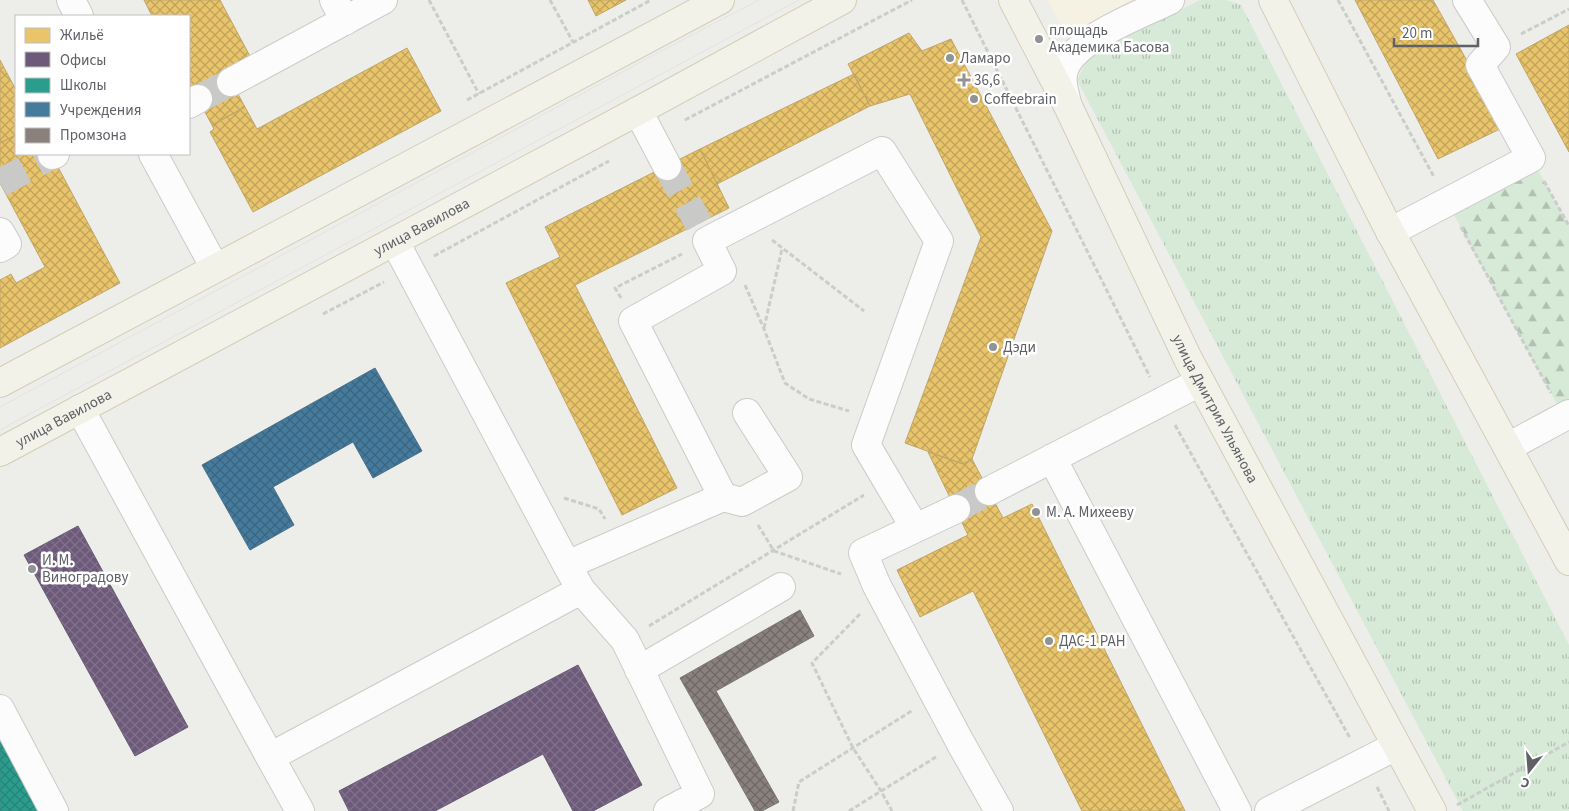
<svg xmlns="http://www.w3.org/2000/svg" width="1569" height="811" viewBox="0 0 1569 811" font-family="'Source Sans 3',sans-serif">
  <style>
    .commercial { fill: #f5f2e4 }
    .forest { fill: url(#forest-firs) }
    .park { fill: url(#park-tufts) }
    .homes { fill: url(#homes-cross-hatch); stroke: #bfa669 }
    .offices { fill: url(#offices-cross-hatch); stroke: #685b74 }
    .schools { fill: url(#schools-cross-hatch); stroke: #3a8b83 }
    .public { fill: url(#public-cross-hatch); stroke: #4c738c }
    .industry { fill: url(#industry-cross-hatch); stroke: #7d7775 }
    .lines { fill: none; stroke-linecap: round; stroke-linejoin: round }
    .minor-tunnel { stroke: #c9cac8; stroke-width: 28; stroke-dasharray: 28 14; stroke-linecap: butt }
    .minor-casing { stroke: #cacbca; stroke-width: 30 }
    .major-casing { stroke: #d3ceb9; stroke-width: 30 }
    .path { stroke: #c9cecb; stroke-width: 3; stroke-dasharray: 5 2.5; stroke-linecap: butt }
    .minor { stroke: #fcfcfc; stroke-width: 28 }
    .major { stroke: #f3f2e9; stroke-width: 28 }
    .tram { stroke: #e3e3e3; stroke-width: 1 }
    .poi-dot { fill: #909294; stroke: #fff; stroke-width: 2 }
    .labels { text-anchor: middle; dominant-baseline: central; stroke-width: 5; stroke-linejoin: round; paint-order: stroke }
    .poi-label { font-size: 15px; fill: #5e6166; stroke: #fff; text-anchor: start }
    .street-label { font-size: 15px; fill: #5e6166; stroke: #fff }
  </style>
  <defs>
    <pattern id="forest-firs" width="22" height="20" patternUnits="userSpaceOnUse" patternTransform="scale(1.25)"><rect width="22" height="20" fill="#d7e9d7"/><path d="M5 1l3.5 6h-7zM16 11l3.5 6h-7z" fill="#b2c0b2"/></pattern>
    <pattern id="park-tufts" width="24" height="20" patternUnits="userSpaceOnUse" patternTransform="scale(1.25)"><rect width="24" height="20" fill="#d7e9d7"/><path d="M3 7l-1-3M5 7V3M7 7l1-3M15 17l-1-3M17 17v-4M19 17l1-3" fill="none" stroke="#b2c0b2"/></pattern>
    <pattern id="homes-cross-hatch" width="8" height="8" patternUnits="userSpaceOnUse" patternTransform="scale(1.25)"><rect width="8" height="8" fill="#e9c46a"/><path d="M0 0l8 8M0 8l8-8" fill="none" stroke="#c0a35b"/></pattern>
    <pattern id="offices-cross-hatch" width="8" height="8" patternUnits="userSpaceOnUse" patternTransform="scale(1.25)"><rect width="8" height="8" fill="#6d597a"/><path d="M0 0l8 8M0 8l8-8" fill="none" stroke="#81718b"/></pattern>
    <pattern id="schools-cross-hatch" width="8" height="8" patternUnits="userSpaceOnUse" patternTransform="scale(1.25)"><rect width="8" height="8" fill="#2a9d8f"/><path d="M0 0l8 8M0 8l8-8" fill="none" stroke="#278379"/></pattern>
    <pattern id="public-cross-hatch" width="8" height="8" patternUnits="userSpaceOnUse" patternTransform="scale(1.25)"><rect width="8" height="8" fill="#457b9d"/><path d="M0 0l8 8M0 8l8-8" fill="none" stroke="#3b647e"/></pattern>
    <pattern id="industry-cross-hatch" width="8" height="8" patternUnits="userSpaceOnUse" patternTransform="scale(1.25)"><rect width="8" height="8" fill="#8a817c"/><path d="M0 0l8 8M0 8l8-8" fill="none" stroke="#6e6865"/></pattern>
  </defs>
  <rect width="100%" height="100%" fill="#edede9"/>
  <path class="commercial" d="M1047,0h84l-64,35z"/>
  <path class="forest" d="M1531,158l38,68v200l-122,-224z"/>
  <path class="park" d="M1200,0h26l15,5 328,640v166h-106l-386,-731 13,-25z"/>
  <path class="homes" d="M144,0h76l32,60 -25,14 18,33 -33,18 -23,-42v-67h-37z
    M588,0h38l-30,16z
    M1355,0h78l71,127 -66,32z
    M1569,25v127l-53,-98z
    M909,33l13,18 29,-12 101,192 -80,228 -9,5 -58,-21 76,-206 -71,-143 -40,12 -22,-42z
    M407,48l34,63 -188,101 -43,-80 4,-3 -2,-4 33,-18 12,22z
    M0,60l16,30v45l-16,8z
    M854,74l16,32 -153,78 -17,-35z
    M16,135v19h35l69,129 -120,65v-68l11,-6 5,9 29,-16 -45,-84v-40z
    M700,149l29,59 -154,77 102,203 -55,27 -116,-232 54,-26 -15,-30z
    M928,452l35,12 9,-5 31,59 29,-14 153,307h-103l-109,-220 -53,26 -23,-47 71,-35z"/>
  <path class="offices" d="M78,526l110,201 -53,29 -111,-201z
    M578,665l64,120 -49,26h-20l-30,-57 -108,57h-86l-10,-20z"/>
  <path class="schools" d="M0,741l39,70h-39z"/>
  <path class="public" d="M375,368l47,83 -49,27 -20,-36 -80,45 21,38 -44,25 -48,-85z"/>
  <path class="industry" d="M800,610l14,26 -98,55 63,111 -17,9h-7l-75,-133z"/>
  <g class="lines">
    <path class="minor-tunnel" d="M198,99l33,-17
      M667,166l32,58
      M0,183l52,-28
      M956,509l33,-18"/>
    <defs>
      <path id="minor" d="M71,0l8,16
        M334,0l11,21
        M231,82l152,-82
        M189,104l9,-5
        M1067,104c-2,-11 -7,-22 -3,-34 9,-31 78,-56 106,-70
        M638,111l29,55
        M153,154l62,114
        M52,155l3,-1
        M0,232l7,12 -7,4
        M1390,232l141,-74 -51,-93 16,-18 -29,-47
        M395,242l172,323
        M80,409l190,348 311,-167
        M1508,447l61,-33
        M1052,458l185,353
        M989,491l211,-109
        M723,497l19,5 46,-25 -41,-64
        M956,509l-93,44 14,33 83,156 39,69
        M639,670l142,-83
        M0,709l54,102
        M270,757l30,54
        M668,811l32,-17 -75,-154 -44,-50 -14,-25 156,-68 -90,-176 89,-50 -15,-30 175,-90 57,90 -73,204 49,83
        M1269,811l127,-65"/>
      <g id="major">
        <path id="s1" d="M1013,0l54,104 121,255 244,452"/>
        <path d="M1273,0l112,222 184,339"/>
        <path d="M0,383l720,-383"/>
        <path id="s2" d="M0,452l638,-341 204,-111"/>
      </g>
    </defs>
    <use href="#minor" class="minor-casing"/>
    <use href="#major" class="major-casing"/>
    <path class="path" d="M429,0l50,94
      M550,0l23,42
      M962,0l188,377
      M1338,0l96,177
      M1521,34l48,-25
      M467,100l184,-100
      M685,120l227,-120
      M1544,181l25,45
      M1461,227l90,166
      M772,240l92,71
      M434,256l175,-95
      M745,285l19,44 21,54 24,16 40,12
      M621,298l-6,-10 67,-34
      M323,314l61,-32
      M764,328l18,-79
      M1175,425l175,313
      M564,498l35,11 6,10
      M758,525l16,26 67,23
      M860,614l-48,49 41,85 28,43 11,20
      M649,626l215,-131
      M1377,787l12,24
      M1457,805l112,-63
      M793,811l6,-29 114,-72
      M849,811l87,-54"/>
    <use href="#minor" class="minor"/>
    <use href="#major" class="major"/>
    <path class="tram" d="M0,407l663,-357 96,-50
      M0,430l799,-430"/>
  </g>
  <g class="poi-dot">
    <circle cx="1039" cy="39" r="5"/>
    <circle cx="950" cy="58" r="5"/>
    <path d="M961.5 72.5h5v5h5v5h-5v5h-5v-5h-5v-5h5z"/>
    <circle cx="974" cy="99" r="5"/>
    <circle cx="993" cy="347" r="5"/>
    <circle cx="1036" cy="512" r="5"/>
    <circle cx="32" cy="569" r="5"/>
    <circle cx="1049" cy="641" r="5"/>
  </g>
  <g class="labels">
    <g class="poi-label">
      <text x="1049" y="30">площадь<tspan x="1049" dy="17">Академика Басова</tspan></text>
      <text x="960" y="58">Ламаро</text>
      <text x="974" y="80">36,6</text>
      <text x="984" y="99">Coffeebrain</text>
      <text x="1003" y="347">Дэди</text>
      <text x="1046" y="512">М. А. Михееву</text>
      <text x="42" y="560">И. М.<tspan x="42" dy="17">Виноградову</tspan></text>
      <text x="1059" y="641">ДАС-1 РАН</text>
    </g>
    <g class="street-label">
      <text stroke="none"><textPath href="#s2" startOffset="478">улица Вавилова</textPath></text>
      <text stroke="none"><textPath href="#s1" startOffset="456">улица Дмитрия Ульянова</textPath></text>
      <text stroke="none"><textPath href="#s2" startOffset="72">улица Вавилова</textPath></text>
    </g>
  </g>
  <rect x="15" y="15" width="175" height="140" fill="#ffffff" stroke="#bfc0c2"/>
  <rect x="25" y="28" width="25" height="15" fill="#e9c46a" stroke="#bfc0c2"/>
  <text x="60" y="40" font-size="15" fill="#5e6166">Жильё</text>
  <rect x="25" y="52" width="25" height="15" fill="#6d597a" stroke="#bfc0c2"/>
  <text x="60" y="65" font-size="15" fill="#5e6166">Офисы</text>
  <rect x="25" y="78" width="25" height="15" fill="#2a9d8f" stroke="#bfc0c2"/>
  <text x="60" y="90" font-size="15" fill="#5e6166">Школы</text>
  <rect x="25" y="102" width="25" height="15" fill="#457b9d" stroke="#bfc0c2"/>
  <text x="60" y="115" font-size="15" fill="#5e6166">Учреждения</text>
  <rect x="25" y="128" width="25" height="15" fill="#8a817c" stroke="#bfc0c2"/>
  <text x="60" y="140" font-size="15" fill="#5e6166">Промзона</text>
  <g transform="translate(1529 771) rotate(197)" stroke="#ffffff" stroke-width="4" paint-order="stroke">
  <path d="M0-4L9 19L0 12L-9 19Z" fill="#5e6166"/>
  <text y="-8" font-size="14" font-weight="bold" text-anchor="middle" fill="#5e6166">С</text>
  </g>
  <path d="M1394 38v8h84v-8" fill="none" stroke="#5e6166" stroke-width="2.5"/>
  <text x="1402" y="38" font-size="15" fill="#5e6166" stroke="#ffffff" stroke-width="4" paint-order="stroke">20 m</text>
</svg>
